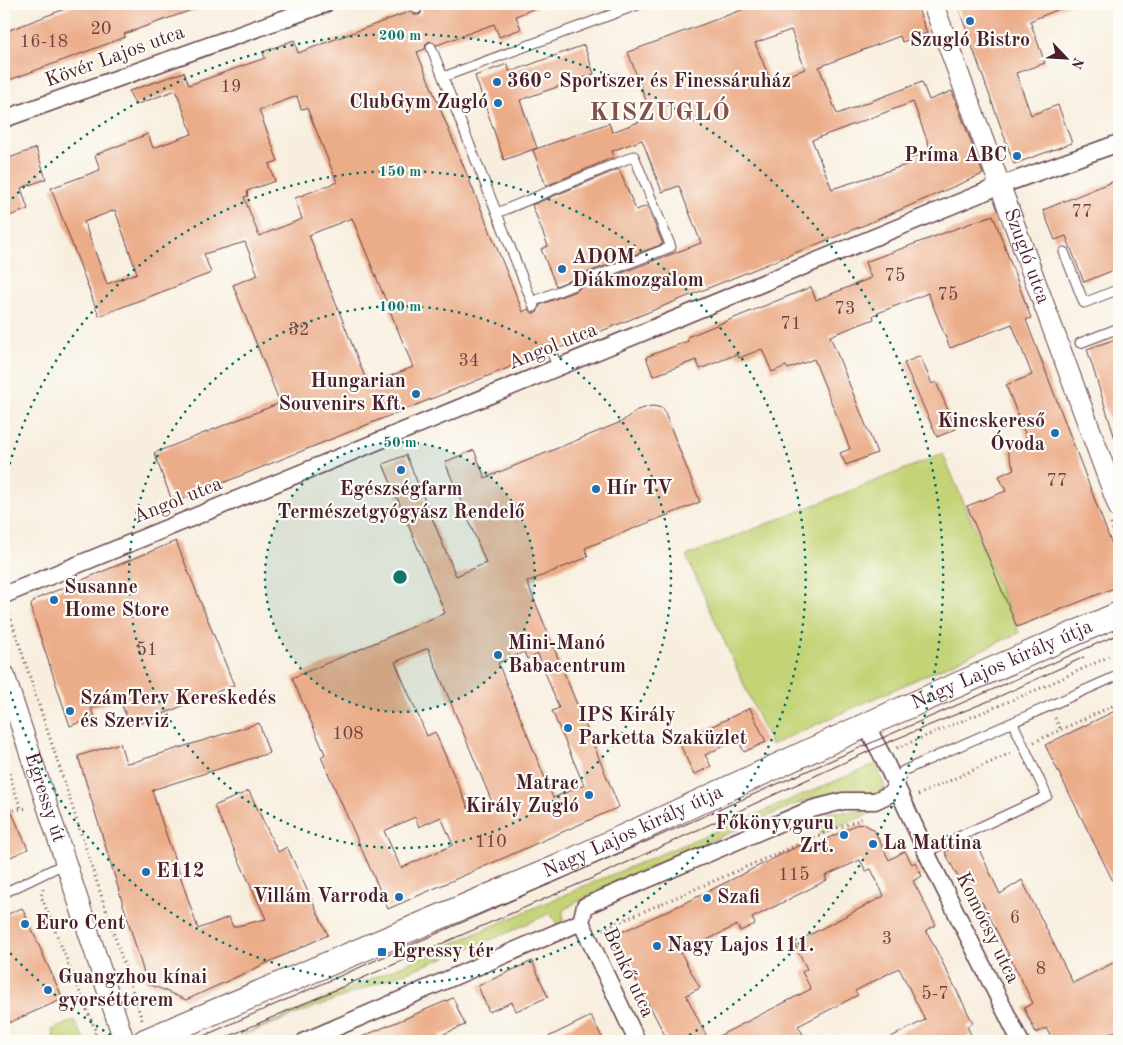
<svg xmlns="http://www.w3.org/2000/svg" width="1123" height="1045" viewBox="0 0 1123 1045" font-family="'Old Standard TT',serif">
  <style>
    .green { fill: #c3d375; stroke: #867950 }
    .building { fill: #ebac88; fill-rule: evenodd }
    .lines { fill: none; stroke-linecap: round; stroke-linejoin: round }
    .service-casing { stroke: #643e46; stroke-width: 11 }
    .minor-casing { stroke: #643e46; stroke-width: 19 }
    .tertiary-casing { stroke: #643e46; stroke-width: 22 }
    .secondary-casing { stroke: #643e46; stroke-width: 26 }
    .path { stroke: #643e46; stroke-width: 3; stroke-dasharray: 1 4; stroke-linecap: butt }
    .service { stroke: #fff; stroke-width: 9 }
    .minor { stroke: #fff; stroke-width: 16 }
    .tertiary { stroke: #fff; stroke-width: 20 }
    .secondary { stroke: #fff; stroke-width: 24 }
    .tram { stroke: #4a1f2b; stroke-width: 1 }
    .ring { fill: none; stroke: #0f766e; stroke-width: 2.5; stroke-dasharray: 2.5 5 }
    .poi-dot { fill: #1f6fb2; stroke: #fdfcf7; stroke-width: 2 }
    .labels { text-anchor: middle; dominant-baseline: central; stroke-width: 4.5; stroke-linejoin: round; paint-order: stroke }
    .number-label { font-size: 18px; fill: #724242 }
    .poi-label { font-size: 20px; font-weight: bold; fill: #4a1f2b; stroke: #fdfcf7; text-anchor: start }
    .street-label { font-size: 20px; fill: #4a1f2b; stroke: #fdfcf7 }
    .district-label { font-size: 25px; font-weight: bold; letter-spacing: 1px; fill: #82504c; stroke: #fdfcf7 }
    .centre { fill: #0f766e; stroke: #fdfcf7; stroke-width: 2.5 }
    .ring-label { font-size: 15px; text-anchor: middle; font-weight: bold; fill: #0f766e; stroke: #fdfcf7; stroke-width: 4.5; stroke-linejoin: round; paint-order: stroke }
  </style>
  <rect width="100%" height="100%" fill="#fdfcf7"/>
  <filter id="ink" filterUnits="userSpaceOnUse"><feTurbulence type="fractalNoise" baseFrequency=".02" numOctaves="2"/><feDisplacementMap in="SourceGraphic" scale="10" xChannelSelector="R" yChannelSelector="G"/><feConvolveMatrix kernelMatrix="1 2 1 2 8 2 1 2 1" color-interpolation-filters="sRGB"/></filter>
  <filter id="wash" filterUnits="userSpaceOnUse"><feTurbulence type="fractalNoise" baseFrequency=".0096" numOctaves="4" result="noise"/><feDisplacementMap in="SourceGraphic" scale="20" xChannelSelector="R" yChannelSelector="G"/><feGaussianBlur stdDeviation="1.12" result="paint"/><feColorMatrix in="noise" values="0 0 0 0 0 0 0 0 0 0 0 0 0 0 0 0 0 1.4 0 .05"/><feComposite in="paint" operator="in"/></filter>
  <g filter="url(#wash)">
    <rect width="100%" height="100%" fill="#f8eede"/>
    <path class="green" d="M943,454l76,179 -248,112 -85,-189z
      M876,764l9,23 -4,7 -20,2 -15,-4 -21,3 -29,9 -194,84 -39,22v13l-5,3 -8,-13 -50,23 -262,101 344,-150z
      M883,805l1,3 -63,25 -4,-5 16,-7 -6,-9h27z
      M74,1020l11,21h-30l-3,-11z"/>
    <g id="blocks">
      <path class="building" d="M78,4h125v2l-79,28 1,3 -37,14 -84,31v-50z
        M432,4h113l-29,12 5,13 -22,8 -5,-13 -57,21 -8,-4 -3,3 -1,5 -8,3 106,260 5,-3 5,4h4l3,-8 38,-15 4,-6 -2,-5 -4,-1 -20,8 -15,-37 7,-3 -16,-41 87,-36 17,41 11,-4 16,38 -77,29 -4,5 2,6 6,1 111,-42 -22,-57 -17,6 -20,-52 -30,11 2,6 -68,29 -13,-36 76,-27 3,9 40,-15 -24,-65 130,-48h158l11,29 -25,9 -2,-6 -81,31 18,47 85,-32 7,18 23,-9 31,83 -116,50 -310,125 -8,-4 -3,3 -1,5 -372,150 -19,-50 126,-50 -47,-118 25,-10 -13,-33 -41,12 7,19 -112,43 -48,-128 49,-18 -5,-15 53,-21 5,14 39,-14 -16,-44 -41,15 -6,-14 55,-19 5,13 76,-27 -2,-6 31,-12 4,13 113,-42 3,4h6l3,-8zM791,30l14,39 -34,13 -16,-39zM297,96l4,13 6,-1 30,74 -42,16 7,21 -43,17 -15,-39 4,-1 -1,-5 28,-10 -6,-17 9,-3 -19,-51zM913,102l18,49 -24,9 2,4 -77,25 -20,-49zM115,210l22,63 -30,11 -23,-62zM352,218l61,149 -45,18 -59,-150z
        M957,4h114l-41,17 15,42 -29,10 15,42 27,-10 14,38 -58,21z
        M584,45l10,29 -74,26 17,48 -33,12 -29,-84 32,-12 3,8z
        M36,148l10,31 -25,9 7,21 -24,9v-58z
        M1119,179v89l-35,14 -18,-46 -11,4 -12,-30z
        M993,215l38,103 -5,2 93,243v23l-102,41 -50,-121 39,-15 -7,-15 15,-7 -7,-19 21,-9 -22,-56 26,-10 -20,-51 -62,24 -22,-55 -55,22 1,4 -44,17 47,117 -31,12 -6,-12 10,-4 -36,-90 -26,10 -2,-3 -14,6 -10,-23 -23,9 -2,-4 -37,15 -4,-9 -43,16 -7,-19 42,-16 -1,-4 124,-50 5,13 55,-22 -6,-16z
        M1119,338v106l-2,1 -30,-96z
        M920,356l12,28 4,-2 20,47 -19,8 -33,-74z
        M652,406l11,2 37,94 -115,46 3,9 -61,25 92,225 -231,102 -67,-152 4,-3 -33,-76 153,-65 -62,-149 23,-9 50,121 30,-13 -41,-101 29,-12 11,28 136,-56 16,-12zM428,648l64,154 -22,10 -35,-80 -8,4 -32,-74zM524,652l3,7 11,-5 21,54 -7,3 32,74 -31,13 -55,-135zM415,817l4,10 22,-10 12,28 -52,23 -17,-37z
        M176,541l58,144 -103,42 -12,-28 -28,10 4,8 -25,9 -38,-114 -1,-7 5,-6z
        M750,708l16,34 -22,10 -6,-13 -33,16 6,11 -17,9 -15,-33z
        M1119,709v184l-74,-148z
        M259,723l10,30 -117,37 7,23 39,116 31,-12 4,10 33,-8 -52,-113 35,-15 29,61 9,-5 41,88 -142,65 -39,-17 -69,-227 42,-13 6,20 8,-1z
        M4,795l24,54 -24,11z
        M864,824l10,6 15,30 16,-9 7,13 3,-2 7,14 -9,5 23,44 -10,5 47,93 -6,3 4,9 -12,6h-76l42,-21 -26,-52 -44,23 3,4 -60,31 9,15h-139l-55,-105 78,-36 119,-60 3,6 42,-21zM860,860l6,11 5,-2 13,27 -90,47 13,26 -5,3 9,17 -102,52 -23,-46 14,-7 -19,-35 56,-28 3,6 15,-7 -3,-6 75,-38 -2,-4z
        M974,839l26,55 22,-14 51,103 46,-23v69l-25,12h-41l-7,-13 -10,5 -12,-25 9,-5 -51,-101 -9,5 -28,-55z
        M22,908l41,91 -59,26v-109z
        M532,961l16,36 -32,14 -4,-9 -23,10 -11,-26z
        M453,998l12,27 -26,11 3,5h-90z
        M591,1016l13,25h-64z"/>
    </g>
  </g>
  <g filter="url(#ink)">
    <use href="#blocks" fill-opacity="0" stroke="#643e46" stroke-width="1"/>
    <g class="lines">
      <defs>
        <path id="service" d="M414,4l3,5
          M431,47l103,260
          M443,77l197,-73
          M497,213l137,-57 37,91 -83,32
          M1064,252l20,51 35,-14
          M532,302l44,-18
          M1080,343l39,-15
          M551,351l7,17
          M898,785l5,-14 216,-96
          M926,852l121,-56 -34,-73
          M4,893l62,-30"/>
        <path id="minor" d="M4,119l321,-115
          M4,595l995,-409 120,-43
          M866,725l18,34 45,99 91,183
          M581,922l4,-16 227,-97 31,-8h32l23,-11
          M581,922l56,119
          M305,1041l276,-119"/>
        <g id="tertiary">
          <path id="s1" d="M933,4l186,504"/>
          <path id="s2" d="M4,674l120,367"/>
        </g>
        <g id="secondary">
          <path id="s3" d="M145,1041l413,-174 308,-142 253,-111"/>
        </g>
      </defs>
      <use href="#service" class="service-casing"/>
      <use href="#minor" class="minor-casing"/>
      <use href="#tertiary" class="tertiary-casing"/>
      <use href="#secondary" class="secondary-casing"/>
      <path class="path" d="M1111,524l8,23
        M8,610l134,410
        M1055,718l6,12
        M1034,742l85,-39
        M897,748l144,-60 78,-36
        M4,759l17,50
        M918,795l95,-43
        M4,811l24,-3
        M43,889l-2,7 55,136 -6,9
        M603,929l226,-98 33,-12"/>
      <use href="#service" class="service"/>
      <use href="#minor" class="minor"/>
      <use href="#tertiary" class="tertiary"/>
      <use href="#secondary" class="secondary"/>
      <path class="tram" d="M192,1041l927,-407
        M218,1041l386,-168 287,-132 105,-43 88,-41"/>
    </g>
  </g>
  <circle cx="400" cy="577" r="135" fill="#0f766e" fill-opacity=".12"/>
  <g class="ring">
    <circle cx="400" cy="577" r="135"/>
    <circle cx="400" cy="577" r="271"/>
    <path d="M4 486A406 406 0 1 1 4 668"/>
    <path d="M117 1039A542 542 0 0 1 7 950M7 204A542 542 0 1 1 683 1039"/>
  </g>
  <g class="poi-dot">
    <circle cx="970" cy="21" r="5"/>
    <circle cx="497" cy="82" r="5"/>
    <circle cx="498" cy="103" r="5"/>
    <circle cx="1017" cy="156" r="5"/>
    <circle cx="562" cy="269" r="5"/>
    <circle cx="416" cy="394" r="5"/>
    <circle cx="1055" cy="433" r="5"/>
    <circle cx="401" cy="470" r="5"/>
    <circle cx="596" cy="489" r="5"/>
    <circle cx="54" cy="600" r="5"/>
    <circle cx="498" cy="655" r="5"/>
    <circle cx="70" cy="711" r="5"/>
    <circle cx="568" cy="728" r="5"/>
    <circle cx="589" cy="795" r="5"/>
    <circle cx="844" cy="835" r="5"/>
    <circle cx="873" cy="844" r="5"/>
    <circle cx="146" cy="872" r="5"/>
    <circle cx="399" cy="897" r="5"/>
    <circle cx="707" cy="898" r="5"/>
    <circle cx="25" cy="924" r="5"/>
    <circle cx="657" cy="946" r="5"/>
    <rect x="377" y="947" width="10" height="10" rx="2.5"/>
    <circle cx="48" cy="990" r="5"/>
  </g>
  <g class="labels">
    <g class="number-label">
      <text x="101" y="29">20</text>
      <text x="44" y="42">16-18</text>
      <text x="231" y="87">19</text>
      <text x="1082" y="212">77</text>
      <text x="895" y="276">75</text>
      <text x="948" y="295">75</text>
      <text x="845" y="309">73</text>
      <text x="791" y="324">71</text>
      <text x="299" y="330">32</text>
      <text x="469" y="361">34</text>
      <text x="1057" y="481">77</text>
      <text x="147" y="650">51</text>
      <text x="348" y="734">108</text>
      <text x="491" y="842">110</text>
      <text x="794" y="875">115</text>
      <text x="1015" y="918">6</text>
      <text x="887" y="939">3</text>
      <text x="1041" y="969">8</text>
      <text x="935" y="994">5-7</text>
    </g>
    <g class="poi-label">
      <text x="970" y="41" text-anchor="middle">Szugló Bistro</text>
      <text x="507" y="82">360° Sportszer és Finessáruház</text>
      <text x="488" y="103" text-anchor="end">ClubGym Zugló</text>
      <text x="1007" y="156" text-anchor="end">Príma ABC</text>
      <text x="572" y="258">ADOM<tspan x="572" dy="23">Diákmozgalom</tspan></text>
      <text x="406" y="382" text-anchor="end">Hungarian<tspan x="406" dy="23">Souvenirs Kft.</tspan></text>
      <text x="1045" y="422" text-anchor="end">Kincskereső<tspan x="1045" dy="23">Óvoda</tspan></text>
      <text x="606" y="489">Hír TV</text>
      <text x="401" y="490" text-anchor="middle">Egészségfarm<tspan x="401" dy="23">Természetgyógyász Rendelő</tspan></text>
      <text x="64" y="588">Susanne<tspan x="64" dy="23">Home Store</tspan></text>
      <text x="508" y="644">Mini-Manó<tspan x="508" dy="23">Babacentrum</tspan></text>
      <text x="80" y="699">SzámTerv Kereskedés<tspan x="80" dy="23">és Szerviz</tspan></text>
      <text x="578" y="716">IPS Király<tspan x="578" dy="23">Parketta Szaküzlet</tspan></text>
      <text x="579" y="784" text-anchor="end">Matrac<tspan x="579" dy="23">Király Zugló</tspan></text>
      <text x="834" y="824" text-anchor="end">Főkönyvguru<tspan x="834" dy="23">Zrt.</tspan></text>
      <text x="883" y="844">La Mattina</text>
      <text x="156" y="872">E112</text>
      <text x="389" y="897" text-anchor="end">Villám Varroda</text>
      <text x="717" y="898">Szafi</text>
      <text x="35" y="924">Euro Cent</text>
      <text x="667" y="946">Nagy Lajos 111.</text>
      <text x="392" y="952">Egressy tér</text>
      <text x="58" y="978">Guangzhou kínai<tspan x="58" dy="23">gyorsétterem</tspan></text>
    </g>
    <g class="street-label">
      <text transform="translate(115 57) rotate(-20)">Kövér Lajos utca</text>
      <text stroke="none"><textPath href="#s1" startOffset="269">Szugló utca</textPath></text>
      <text transform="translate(553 347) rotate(-22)">Angol utca</text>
      <text transform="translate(178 501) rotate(-22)">Angol utca</text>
      <text stroke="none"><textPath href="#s3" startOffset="936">Nagy Lajos király útja</textPath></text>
      <text stroke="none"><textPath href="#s2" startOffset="130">Egressy út</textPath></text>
      <text stroke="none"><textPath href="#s3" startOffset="531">Nagy Lajos király útja</textPath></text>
      <text transform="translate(987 928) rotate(64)">Komócsy utca</text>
      <text transform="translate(628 973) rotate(65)">Benkő utca</text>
    </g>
    <g class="district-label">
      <text x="660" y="113">KISZUGLÓ</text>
    </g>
  </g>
  <circle cx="400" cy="577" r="8" class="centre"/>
  <g class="ring-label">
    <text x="400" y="40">200 m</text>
    <text x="400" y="176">150 m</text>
    <text x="400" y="311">100 m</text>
    <text x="400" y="447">50 m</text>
  </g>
  <rect width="1123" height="1045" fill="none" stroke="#fdfcf7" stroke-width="20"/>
  <g transform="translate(1066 58) rotate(115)" stroke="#fdfcf7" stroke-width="4" paint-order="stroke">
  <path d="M0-4L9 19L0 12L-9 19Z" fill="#4a1f2b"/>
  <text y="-8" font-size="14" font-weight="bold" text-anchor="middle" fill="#4a1f2b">N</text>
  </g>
</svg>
